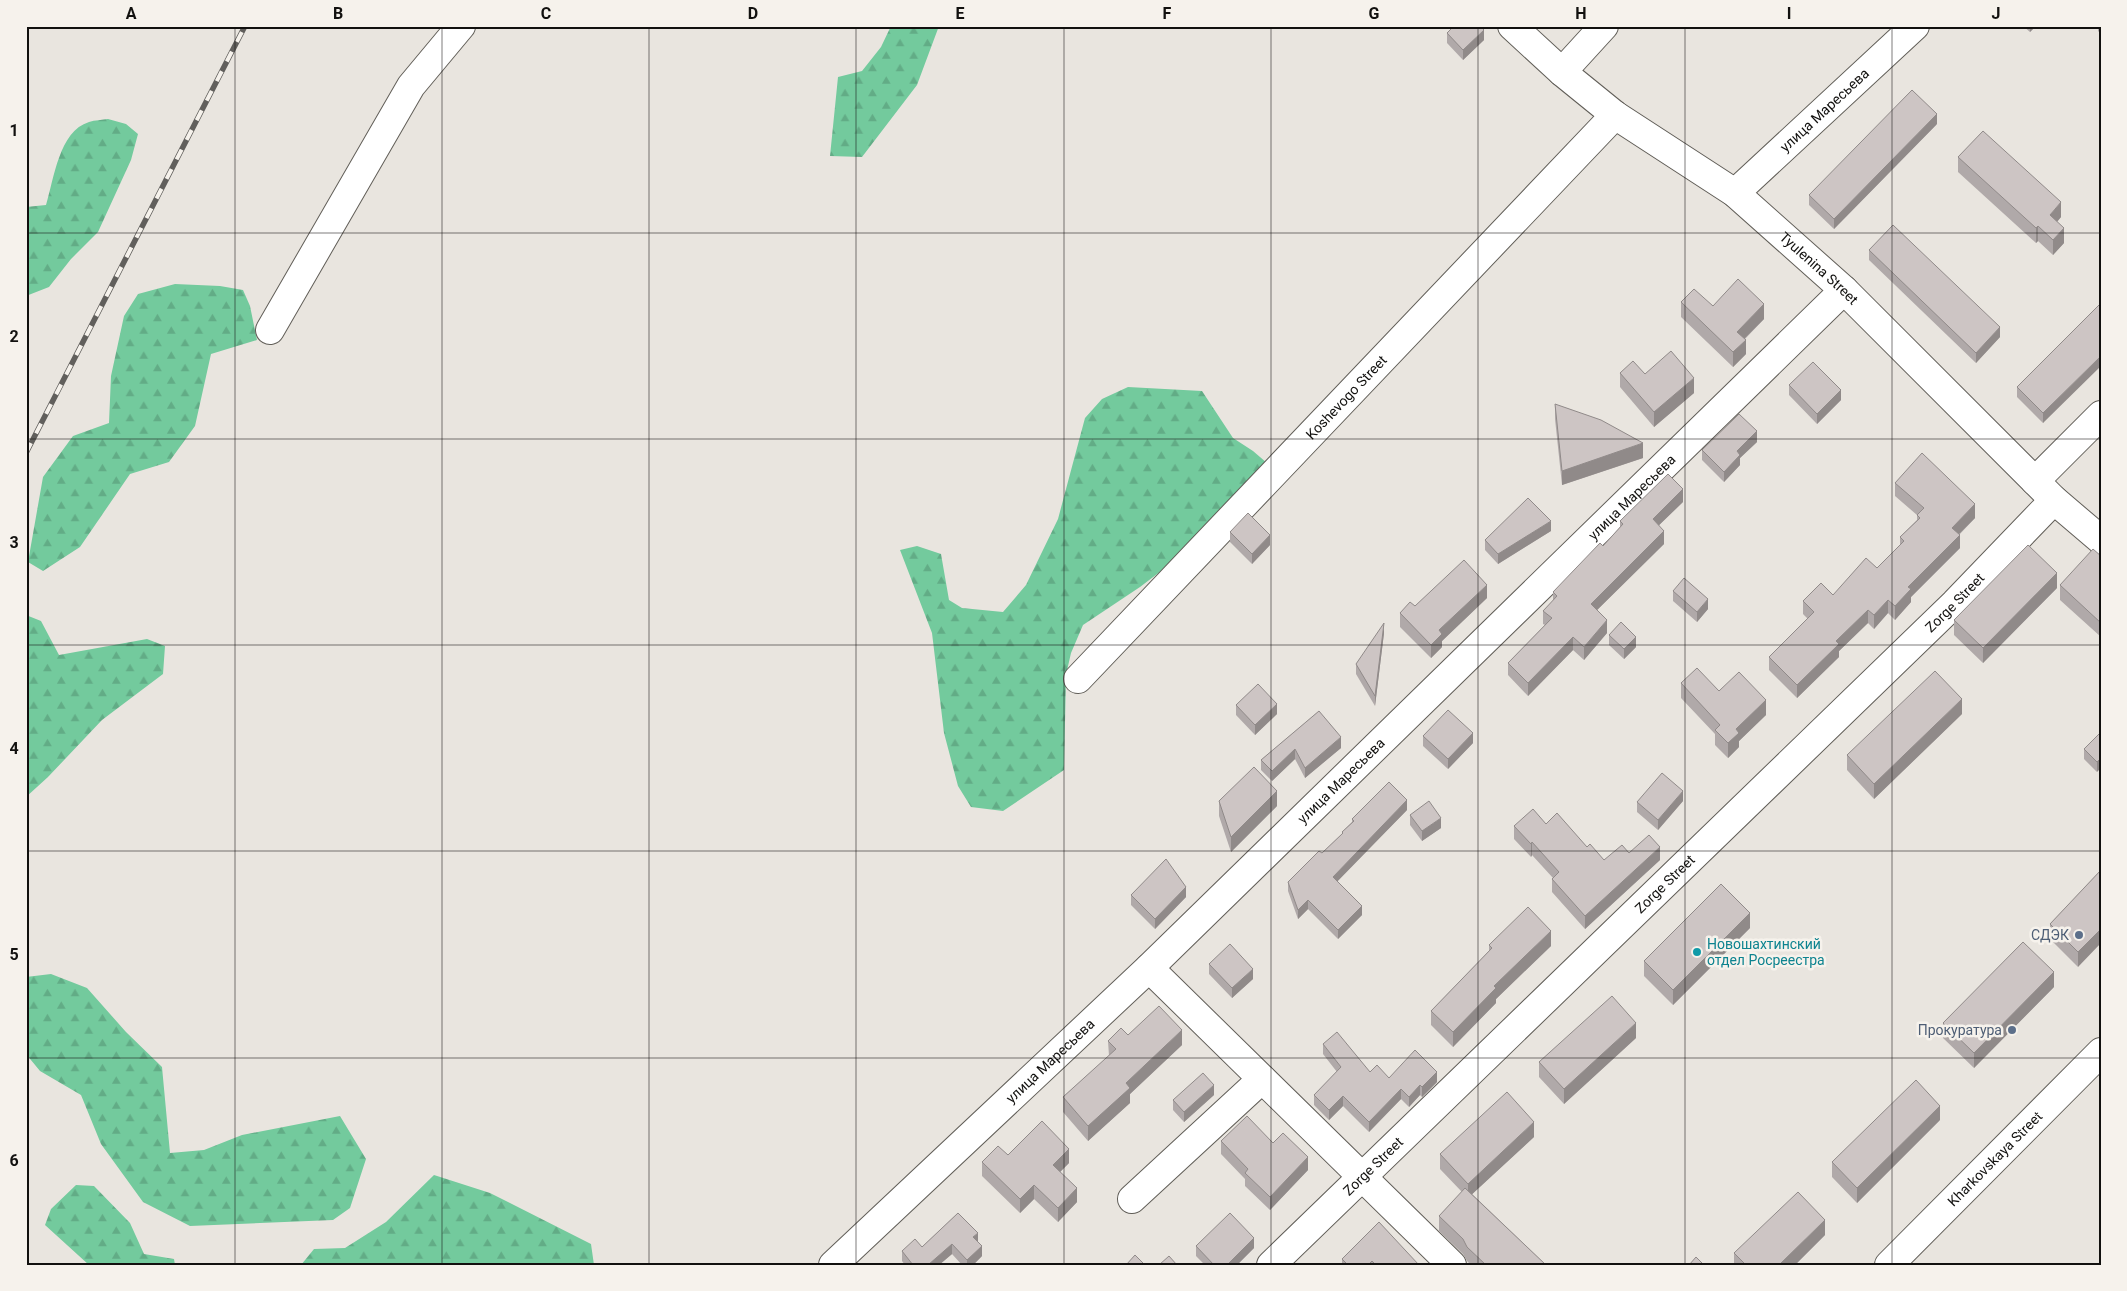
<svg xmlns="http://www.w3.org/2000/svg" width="2127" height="1291" viewBox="0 0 2127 1291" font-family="Roboto,sans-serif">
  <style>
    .forest { fill: url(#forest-firs) }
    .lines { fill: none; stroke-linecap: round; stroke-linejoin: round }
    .minor-casing { stroke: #615e58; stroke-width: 30 }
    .highway-casing { stroke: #615e58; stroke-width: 30 }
    .minor { stroke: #fff; stroke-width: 28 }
    .highway { stroke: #fff; stroke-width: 28 }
    .rail-casing { stroke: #615f5c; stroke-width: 5.5 }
    .rail { stroke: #f6f2ec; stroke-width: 4; stroke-dasharray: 11; stroke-linecap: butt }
    .wall { fill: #b0a9a9 }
    .shaded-wall { fill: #908a89 }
    .building { fill: #cdc5c4; stroke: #908a89 }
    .grid { fill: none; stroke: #12110f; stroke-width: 1; stroke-opacity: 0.55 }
    .service-dot { fill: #5c6f8a; stroke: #f6f2ec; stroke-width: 2 }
    .culture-dot { fill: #0f9aa8; stroke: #f6f2ec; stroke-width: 2 }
    .labels { text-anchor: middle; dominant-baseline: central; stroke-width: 5; stroke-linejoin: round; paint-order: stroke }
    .street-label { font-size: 14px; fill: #12110f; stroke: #f6f2ec }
    .service-label { font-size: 14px; fill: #4e5e75; stroke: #f6f2ec; text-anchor: end }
    .culture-label { font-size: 14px; fill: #0d838f; stroke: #f6f2ec; text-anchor: start }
    .neatline { fill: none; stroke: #12110f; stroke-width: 2 }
    .grid-label { font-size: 16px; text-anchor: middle; font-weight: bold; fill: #12110f }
  </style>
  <defs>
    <pattern id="forest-firs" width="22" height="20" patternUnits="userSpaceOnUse" patternTransform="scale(1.25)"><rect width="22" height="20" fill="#73ca9d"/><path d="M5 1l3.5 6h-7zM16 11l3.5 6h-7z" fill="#62ac86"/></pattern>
  </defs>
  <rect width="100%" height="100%" fill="#e9e5df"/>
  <path class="forest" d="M891,26h48l-22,59 -55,72 -32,-1 8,-79 24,-6 19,-24z
    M108,119l18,5 12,10 -7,26 -33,72 -27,27 -22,28 -23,9v-89l20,-2c8,-26 13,-74 43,-83 6,-2 13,-2 19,-3z
    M175,284l45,2 23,4 7,16 7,34 -46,14 -16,72 -26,36 -39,12 -50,73 -37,24 -15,-9 15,-85 30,-41 36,-13 2,-47 13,-60 14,-22z
    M1128,387l74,4 31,47 20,13 14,12 -77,86 -50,38 -57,38 -12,28 -5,22 -2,95 -61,41 -32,-4 -13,-21 -14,-53 -12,-100 -32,-83 17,-4 24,8 8,46 13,8 41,4 23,-27 32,-66 27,-101 17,-19z
    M26,615l15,6 18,34 88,-16 18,7 -2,28 -61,46 -54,57 -22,20z
    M51,974l36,14 39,44 36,35 8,86 34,-3 38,-15 98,-19 26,43 -16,49 -17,12 -143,6 -47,-24 -42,-58 -20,-49 -41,-24 -14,-17v-77z
    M434,1175l56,18 101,51 3,21h-293l13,-16 31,-1 41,-26z
    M76,1185l18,1 36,37 14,31 30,5 1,6h-86l-44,-40 6,-16z"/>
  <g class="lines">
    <defs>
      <g id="minor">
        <path id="s1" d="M1512,26l50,46 53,43 120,78 109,97 210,210 47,40"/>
        <path d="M1562,72l42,-46"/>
        <path id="s2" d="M1735,193l180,-167"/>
        <path d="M270,330l141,-244 50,-60"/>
        <path d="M2035,481l66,-66"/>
        <path id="s3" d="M1078,679l537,-564"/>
        <path d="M1149,968l303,297"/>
        <path d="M1132,1199l130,-120"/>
        <path id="s4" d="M833,1265l316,-297 695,-678"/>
        <path id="s5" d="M1271,1265l684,-662 99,-103"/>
      </g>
      <g id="highway">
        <path id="s6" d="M1889,1265l212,-213"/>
      </g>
    </defs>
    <use href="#minor" class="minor-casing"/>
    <use href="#highway" class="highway-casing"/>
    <use href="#minor" class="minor"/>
    <use href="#highway" class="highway"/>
    <defs>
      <path id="rail" d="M26,453l219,-427"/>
    </defs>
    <use href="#rail" class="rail-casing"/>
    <use href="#rail" class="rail"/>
  </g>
  <path class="wall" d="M2023,26h13l-6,6z
    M2098,26h3v8l-3,-3z
    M1447,33l37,7 -21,20 -16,-17z
    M1937,124l-103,105 -25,-24v-10z
    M1958,157l103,60 -4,5 7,21 -11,12 -15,-14 -2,2 -78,-71z
    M1869,250l131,87 -24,26 -107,-103z
    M1681,302l32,4 51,13 -19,20 1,15 -13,13 -52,-50z
    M2101,303l-58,120 -26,-26v-10z
    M1620,373l25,1 49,19 -40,34 -34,-40z
    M1789,385l52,15 -24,24 -28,-29z
    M1555,404l88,54 -81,27 -7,-66z
    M1757,442l-17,16v7l-16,17 -22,-22v-10z
    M1895,483l80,35 -16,17 1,13 -49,49v5l-16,18 -7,-7 -14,16 -6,-6 -29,28v6l-42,41 -28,-28v-13l39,-38 -5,-5v-13l30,-6 44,-27 23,-22v-9l17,-17v-5l-22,-19z
    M1683,502l-24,23 5,19 -67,66 10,23 -23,27 -11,-10 -45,46 -20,-21v-12l37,-38 -2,-1v-13l10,-10v-9l50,-46 17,-19v-6z
    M1551,531l-53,33 -13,-14v-10z
    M1230,532l40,13 -18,19 -22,-22z
    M2101,556v81l-41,-37v-15z
    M2057,588l-74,75 -29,-28v-15z
    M1673,591l35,18 -11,13 -24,-21z
    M1487,598l-45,43v6l-11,11 -31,-31v-14l15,-7z
    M1384,633l-9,73 -19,-32v-10z
    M1609,635l27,12 -12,12 -15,-14z
    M1681,683l38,8 47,24 -27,26v6l-11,11 -13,-13v-11l-34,-36z
    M1236,705l41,9 -22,21 -19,-20z
    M1319,711l22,37 -36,30 -10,-19 -23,22 -11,-11v-10z
    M1962,714l-88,85 -27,-29v-15z
    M2101,732l-4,40 -13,-13v-10z
    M1423,736l50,7 -25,26 -25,-23z
    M1219,801l58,5 -46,46 -12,-36z
    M1683,801l-25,29 -21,-18v-10z
    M1407,810l-70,71 25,34 -24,24 -30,-30 -10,10 -10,-28v-9l34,-29 20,-19v-2l10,-10v-3z
    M1410,815l31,13 -19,13 -12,-16z
    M1546,824l41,23 17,13 25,-7 31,7 -75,69 -33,-37v-13l1,-1 -21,-23 -1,2 -17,-18v-13z
    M2101,870l-23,97 -28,-28v-15z
    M1131,895l55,2 -31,32 -24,-24z
    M1750,928l-77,77 -29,-29v-15z
    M1489,945l62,1 -55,53v4l-43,44 -22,-22v-14l58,-60z
    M1209,964l44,15 -21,19 -23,-24z
    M2054,987l-80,81 -31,-30v-15z
    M1128,1035l54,10 -52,49v9l-42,38 -25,-29v-15l46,-41 -1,-15z
    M1636,1038l-72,66 -25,-27v-15z
    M1323,1044l47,28 19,6 48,4 -15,15 -2,-2 -11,12 -8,-8 -32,33 -26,-26 -14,14 -15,-15v-10l23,-23 -14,-18z
    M1214,1095l-30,27 -11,-12v-10z
    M1940,1120l-83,83 -25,-26v-15z
    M1534,1137l-62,57 74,71h-75l-4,-4 -4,-7 -24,-23v-15l23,-24 -22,-23v-15z
    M1221,1141l52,2 35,27 -38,40 -25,-24v-7l-24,-25z
    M1008,1155l61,8 -9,9 17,30 -19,20 -24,-23 -14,14 -38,-37v-14z
    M958,1213l20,29 4,14 -9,9h-11l-10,-11 -13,11h-34l-3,-4v-10l20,-4z
    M1825,1235l-30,30h-61v-12z
    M1196,1246l58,2 -17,17h-32l-9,-9z
    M1342,1259l77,6h-77z"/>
  <path class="shaded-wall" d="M2030,26h6l-6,6z
    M1484,30v10l-21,20v-10z
    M1937,114v10l-103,105v-10z
    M2061,202v15l-11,13v-15z
    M2038,226v15l-2,2v-15z
    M2064,228v15l-11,12v-15z
    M1764,304v15l-27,27v-14z
    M2000,327v10l-24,26v-10z
    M1746,340v14l-13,13v-15z
    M2101,356v10l-58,57v-10z
    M1694,378v15l-40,34v-15z
    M1841,390v10l-24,24v-10z
    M1757,431v11l-17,16v7l-16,17v-10l13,-21z
    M1643,443v15l-81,27v-14z
    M1683,489v13l-30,29v-12z
    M1975,504v14l-23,23v-13z
    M1551,521v10l-53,33v-10z
    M1664,531v13l-73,72v-12z
    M1270,535v10l-18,19v-10z
    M1960,535v13l-49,49v5l-16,18v-14l13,-19z
    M2057,573v15l-74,75v-15z
    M1487,585v13l-45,43v6l-11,11v-13l8,-15z
    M1708,599v10l-11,13v-10z
    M1888,600v13l-14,16v-14z
    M1868,610v13l-29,28v6l-42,41v-13l39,-44z
    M1607,620v13l-23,27v-13z
    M1384,623v10l-9,73v-10z
    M1573,637v13l-45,46v-13z
    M1636,637v10l-12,12v-10z
    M1962,699v15l-88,85v-15z
    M1766,700v15l-27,26v6l-11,11v-15l8,-14z
    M1277,704v10l-22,21v-10z
    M1473,733v10l-25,26v-10z
    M1341,737v11l-36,30v-10z
    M1295,749v10l-23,22v-10z
    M2101,758v10l-4,4v-10z
    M1277,791v15l-46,46v-15z
    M1683,791v10l-25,29v-10z
    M1407,800v10l-74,76v-9z
    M1441,818v10l-19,13v-10z
    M1532,842v13l-1,2v-13z
    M1660,847v13l-75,69v-13z
    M1186,887v10l-31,32v-10z
    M1308,900v9l-10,10v-9z
    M1362,906v9l-24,24v-9z
    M1750,913v15l-77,77v-15z
    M2101,929v14l-23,24v-15z
    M1551,931v15l-55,53v4l-43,44v-15l41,-46z
    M1253,969v10l-21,19v-10z
    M2054,972v15l-80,81v-15z
    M1636,1023v15l-72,66v-15z
    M1182,1030v15l-52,49v9l-42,38v-15l38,-43z
    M1437,1072v10l-15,15v-10z
    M1214,1085v10l-30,27v-10z
    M1420,1085v10l-11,12v-10z
    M1401,1089v10l-32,33v-10z
    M1343,1096v10l-14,14v-10z
    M1940,1106v14l-83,83v-15z
    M1534,1122v15l-66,61v-14z
    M1069,1149v14l-16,16v-14z
    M1308,1157v13l-38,40v-13z
    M1034,1185v14l-14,14v-14z
    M1077,1188v14l-19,20v-14z
    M1825,1220v15l-30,30h-16z
    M978,1233v10l-5,-6z
    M1254,1238v10l-17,17h-10z
    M952,1244v10l-13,11h-11z
    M982,1246v10l-9,9h-6v-5z"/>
  <path class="building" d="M1454,26h26l4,4 -21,20 -16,-17z
    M1912,90l25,24 -103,105 -25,-24z
    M1983,131l78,71 -11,13 14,13 -11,12 -15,-14 -2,2 -78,-71z
    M1893,225l107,102 -24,26 -107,-103z
    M1738,279l26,25 -27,28 9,8 -13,12 -52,-50 13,-13 19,17z
    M2101,303v53l-58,57 -26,-26z
    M1671,351l23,27 -40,34 -34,-39 13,-12 12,13z
    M1813,362l28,28 -24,24 -28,-29z
    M1555,404l46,16 42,23 -81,28z
    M1739,414l18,17 -20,20 3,4 -16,17 -22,-22z
    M1922,453l53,51 -23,24 8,7 -52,52 3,2 -16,17 -7,-6 -14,15 -6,-5 -32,31 3,3 -42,41 -28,-28 45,-45 -11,-11 18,-18 12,12 33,-37 11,10 27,-27 -4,-4 20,-19 -3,-3 7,-7 -29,-25z
    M1668,474l15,15 -30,30 11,12 -73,73 16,16 -23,27 -11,-10 -45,46 -20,-20 44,-45 -9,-7 14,-15 -4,-4 47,-49 3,3 20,-22 -3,-3z
    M1528,498l23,23 -53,33 -13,-14z
    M1248,513l22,22 -18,19 -22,-22z
    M2028,545l29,28 -74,75 -29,-28z
    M2093,549l8,7v67l-41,-38z
    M1464,560l23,25 -48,45 3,4 -11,11 -31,-32 10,-11 5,4z
    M1684,578l24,21 -11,13 -24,-21z
    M1621,622l15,15 -12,12 -15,-14z
    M1384,623l-4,33 -5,40 -19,-32z
    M1697,668l22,23 20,-19 27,28 -30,29 3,4 -11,10 -13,-13 5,-5 -39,-42z
    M1935,671l27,28 -88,85 -27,-29z
    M1258,684l19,20 -22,21 -19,-20z
    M1448,710l25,23 -25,26 -25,-23z
    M1319,711l22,26 -36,31 -10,-19 -23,22 -11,-11z
    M2101,732v26l-4,4 -13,-13z
    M1254,767l23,24 -46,46 -12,-36z
    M1662,773l21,18 -25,29 -21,-18z
    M1389,782l18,18 -74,77 29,29 -24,24 -30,-30 -10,10 -10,-28 31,-31 3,2 21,-20 -1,-1 12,-11 -2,-2z
    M1429,801l12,17 -19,13 -12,-16z
    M1533,809l13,15 11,-11 30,34 3,-3 14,16 18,-15 7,8 20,-18 11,12 -75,69 -33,-37 7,-7 -27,-30 -1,2 -17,-18z
    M1166,859l20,28 -31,32 -24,-24z
    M2101,870v59l-23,23 -28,-28z
    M1721,884l29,29 -77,77 -29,-29z
    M1528,907l23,24 -57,55 2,2 -43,44 -22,-21 61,-63 -3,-3z
    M2023,942l31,30 -80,81 -31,-30z
    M1230,944l23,25 -21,19 -23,-24z
    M1612,996l24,27 -72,66 -25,-27z
    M1159,1006l23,24 -56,53 4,5 -42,38 -25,-29 53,-48 -8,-8 13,-13 7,7z
    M1337,1032l33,40 7,-7 12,13 26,-28 22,22 -15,15 -2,-2 -11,12 -8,-8 -32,33 -26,-26 -14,14 -15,-15 27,-28 -18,-23z
    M1203,1073l11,12 -30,27 -11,-12z
    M1916,1080l24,26 -83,82 -25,-26z
    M1507,1092l27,30 -66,62 -28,-30z
    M1247,1116l26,27 10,-10 25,24 -38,40 -25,-24 3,-4 -27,-28z
    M1042,1121l27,28 -16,16 24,23 -19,20 -24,-23 -14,14 -38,-37 16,-16 10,9z
    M1465,1188l81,77h-60l-19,-18 -4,-8 -24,-23z
    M1798,1192l27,28 -46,45h-33l-12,-12z
    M958,1213l20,20 -5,4 9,9 -15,14 -15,-16 -24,21h-15l-11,-14 13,-12 7,8z
    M1230,1213l24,25 -27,27h-13l-18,-19z
    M1379,1222l40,43h-43l-4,-4 -4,4h-20l-6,-6z
    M1135,1255l10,10h-19z
    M1169,1256l8,9h-18z
    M1696,1257l8,8h-15z"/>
  <path class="grid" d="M235,26v1239M442,26v1239M649,26v1239M856,26v1239M1064,26v1239M1271,26v1239M1478,26v1239M1685,26v1239M1892,26v1239M26,233h2075M26,439h2075M26,645h2075M26,851h2075M26,1058h2075"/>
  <g class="service-dot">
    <circle cx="2079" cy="935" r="5"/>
    <circle cx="2012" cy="1030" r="5"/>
  </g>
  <circle class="culture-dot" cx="1697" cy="952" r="5"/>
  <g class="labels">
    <g class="street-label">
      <text stroke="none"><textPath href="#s2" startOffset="122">улица Маресьева</textPath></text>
      <text stroke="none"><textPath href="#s1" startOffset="392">Tyulenina Street</textPath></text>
      <text stroke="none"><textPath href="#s3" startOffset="389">Koshevogo Street</textPath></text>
      <text stroke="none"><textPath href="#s4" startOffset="1108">улица Маресьева</textPath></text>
      <text stroke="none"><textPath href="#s5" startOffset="952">Zorge Street</textPath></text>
      <text stroke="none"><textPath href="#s4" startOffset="702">улица Маресьева</textPath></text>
      <text stroke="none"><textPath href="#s5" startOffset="548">Zorge Street</textPath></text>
      <text stroke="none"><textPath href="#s4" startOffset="298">улица Маресьева</textPath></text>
      <text stroke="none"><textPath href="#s6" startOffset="150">Kharkovskaya Street</textPath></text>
      <text stroke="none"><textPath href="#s5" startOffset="142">Zorge Street</textPath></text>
    </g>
    <g class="service-label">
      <text x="2069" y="935">СДЭК</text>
      <text x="2002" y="1030">Прокуратура</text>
    </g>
    <g class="culture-label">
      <text x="1707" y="944">Новошахтинский<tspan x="1707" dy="16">отдел Росреестра</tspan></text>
    </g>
  </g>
  <rect width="2127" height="1291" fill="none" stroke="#f6f2ec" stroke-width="55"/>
  <rect x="28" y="28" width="2072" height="1236" class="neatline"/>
  <g class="grid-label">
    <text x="131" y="19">A</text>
    <text x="338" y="19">B</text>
    <text x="546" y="19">C</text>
    <text x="753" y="19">D</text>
    <text x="960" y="19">E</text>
    <text x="1167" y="19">F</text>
    <text x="1374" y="19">G</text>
    <text x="1581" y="19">H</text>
    <text x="1789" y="19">I</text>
    <text x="1996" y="19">J</text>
    <text x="14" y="136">1</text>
    <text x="14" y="342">2</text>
    <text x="14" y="548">3</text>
    <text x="14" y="754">4</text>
    <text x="14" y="960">5</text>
    <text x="14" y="1166">6</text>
  </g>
</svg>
